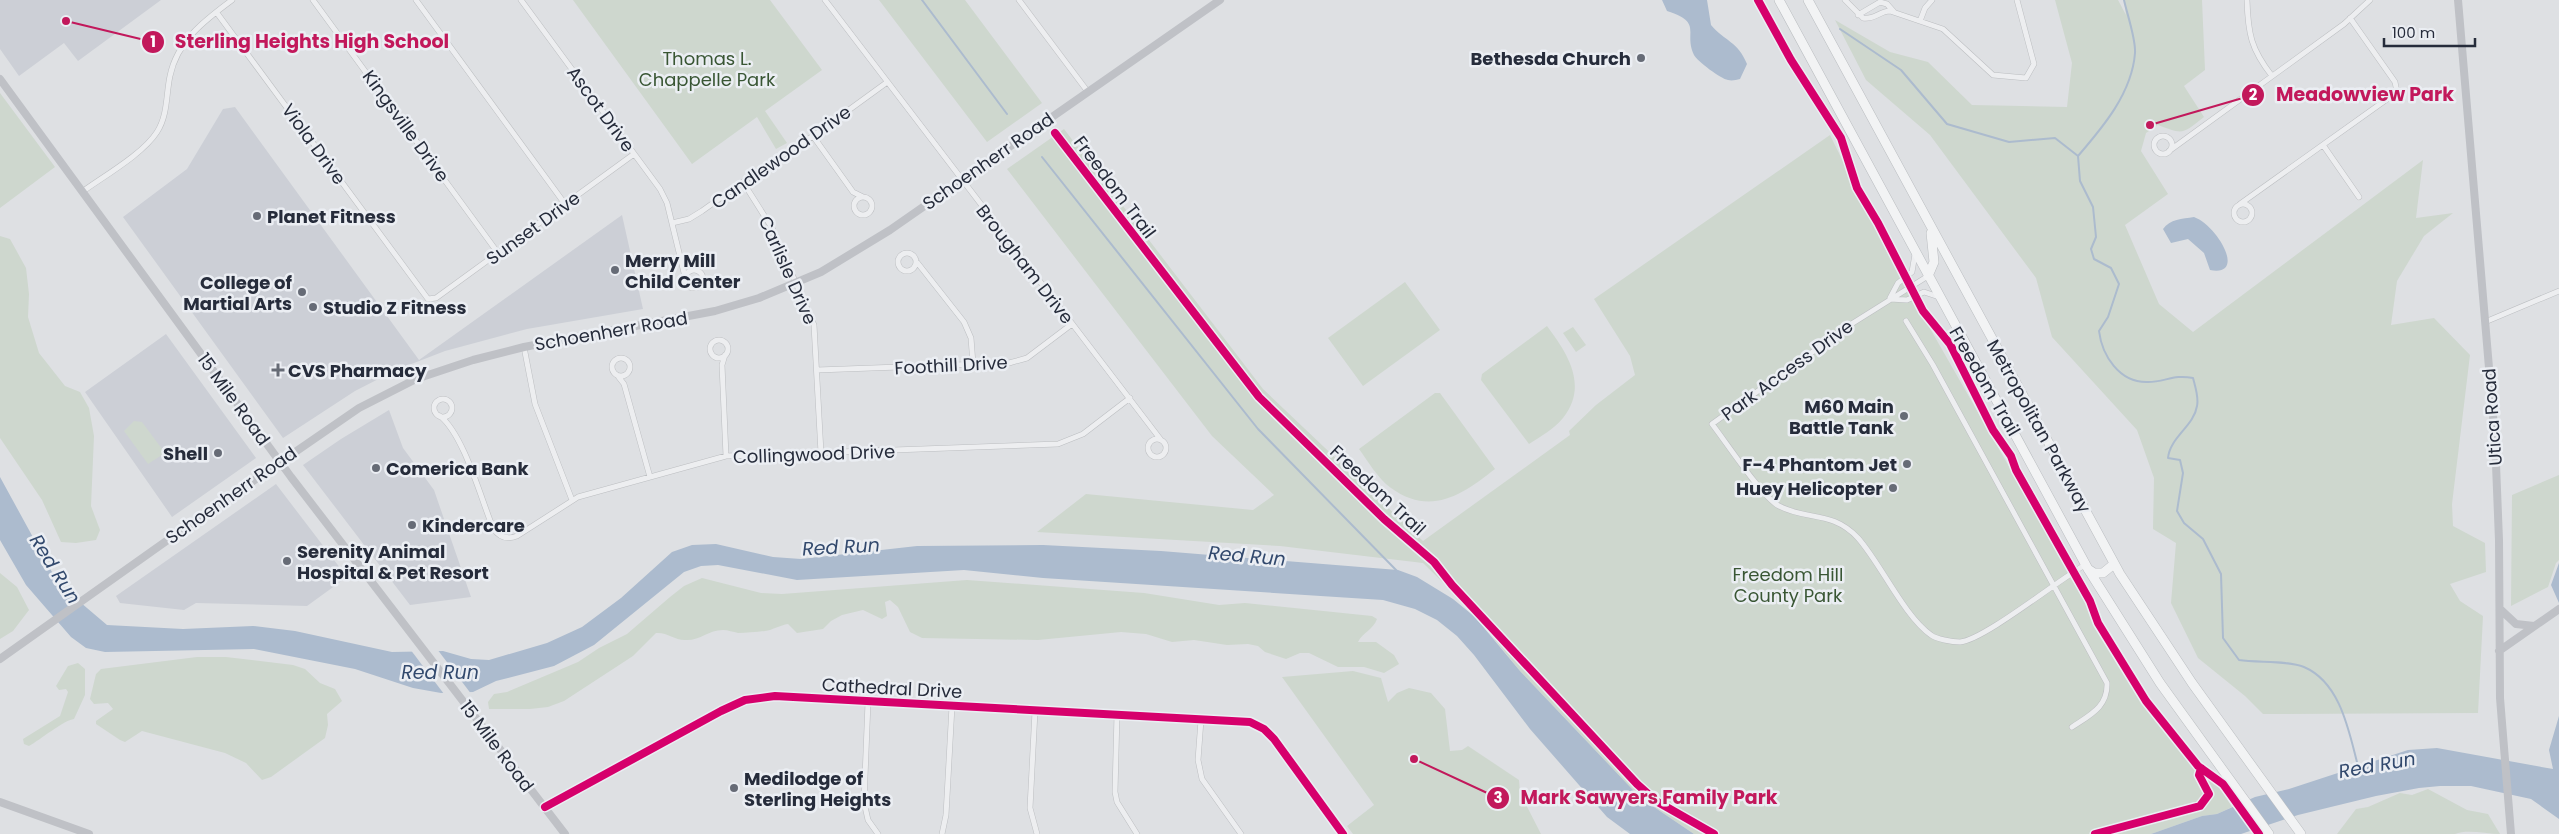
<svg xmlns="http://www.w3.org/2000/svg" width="2559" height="834" viewBox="0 0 2559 834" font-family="Poppins,sans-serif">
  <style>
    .built { fill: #cccfd6 }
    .green { fill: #ced7ce }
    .water { fill: #acbbce }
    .pier { fill: #dee0e3 }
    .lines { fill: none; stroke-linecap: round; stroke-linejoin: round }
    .stream { stroke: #acbbce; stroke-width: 2 }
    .street-casing { stroke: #bcbec1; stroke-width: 6 }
    .primary-casing { stroke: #babdc0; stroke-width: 10 }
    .street { stroke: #edeef0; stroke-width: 5 }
    .secondary { stroke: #bfc1c6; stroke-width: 8 }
    .primary { stroke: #f2f3f4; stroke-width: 9 }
    .cycleway-casing { stroke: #ebeef3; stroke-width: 11 }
    .cycleway { stroke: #d6006c; stroke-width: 8 }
    .poi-dot { fill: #666b76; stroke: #ebeef3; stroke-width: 2 }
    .labels { text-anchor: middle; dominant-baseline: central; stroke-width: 5; stroke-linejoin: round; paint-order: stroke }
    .park-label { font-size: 18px; fill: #395634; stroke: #ebeef3 }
    .poi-label { font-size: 18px; font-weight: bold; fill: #262c3b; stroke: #ebeef3; text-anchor: start }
    .street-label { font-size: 18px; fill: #262c3b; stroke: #ebeef3 }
    .water-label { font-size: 19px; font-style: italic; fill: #32496d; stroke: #ebeef3 }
    .leader { fill: none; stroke: #c2185b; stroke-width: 2 }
    .callout-dot { fill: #c2185b; stroke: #ebeef3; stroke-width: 2 }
    .mark-label { font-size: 15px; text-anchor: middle; font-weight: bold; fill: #fff }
    .callout-label { font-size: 19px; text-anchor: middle; font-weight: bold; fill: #c2185b; stroke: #ebeef3; stroke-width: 5; stroke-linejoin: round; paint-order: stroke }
  </style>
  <rect width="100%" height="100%" fill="#dee0e3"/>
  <path class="built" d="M0,0h161l-83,61 -14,-18 -45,33 -19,-27z
    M235,107l184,253 203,-145 21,94 -116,20 -82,22 -49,19 -41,21 -72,47 -160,-221 64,-48 36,-60z
    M166,334l90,124 -84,59 -87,-125z
    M389,410l14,38 31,42 37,107 -61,8 -107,-140 38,-26z
    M276,484l71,93 -40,29 -111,-3 -12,7 -64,-7 -4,-7z"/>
  <path class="green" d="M573,0h197l52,70 -57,41 22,32 -11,6 -19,-32 -65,47z
    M879,0h86l77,103 -55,39z
    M2055,0h63l8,15 -2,-15h78l3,70 -21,16 20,31c-22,17 -20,18 -46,8l-12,8 -5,18 27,43 -43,31 34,79 34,28 230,-172 -7,58 37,-5 -29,23 -27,45 -6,44 43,-7 36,37 -18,149 1,22 32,17 1,29 -36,12 10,17 23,15 -5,97 -215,1 -18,-18 -47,-38 -27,-55 5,-60 -23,-14 1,-51 -17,-48 -85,-93 -16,-59 -106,-143 -64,-55 -31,-60 55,32 38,10 44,43 95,2 5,-44z
    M0,93l55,74 -55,41z
    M1064,129l199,260 160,152 147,-106 -1,-4 27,-26 39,-30 -5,-19 -36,-57 236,-164 66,134 191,334 20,39 48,75 48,57 14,9 15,24 -15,7 -15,2 -51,18h-457l-40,-27 -21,-17 -113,-119 -52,-64 -45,-44 -143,-17 -243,-14 49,-38 167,16 21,-15 -62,-59 -205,-267z
    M0,236l10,3 16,29 3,26 -1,23 11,36 26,33 15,6 9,16 5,28 -3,70 9,24 -4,10 -20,3 -15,-1 -19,-42 -42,-62z
    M1405,282l35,48 -77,56 -35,-48z
    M1547,326c20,27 42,59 16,92 -9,11 -23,19 -34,26l-48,-64 1,-6z
    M1573,327l13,18 -10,7 -13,-19z
    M1435,393h5l55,76c-32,25 -64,48 -104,19 -13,-9 -23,-27 -32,-39z
    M134,421l8,1 23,31 -17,11 -24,-33z
    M2559,475v85l-3,3 -8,24 -37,19 1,-111z
    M0,573l17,14 12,23 -16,21 -13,8z
    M702,578l59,15 21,1 185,-14 177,13 75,12 26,-2 127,13 5,3c-4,11 -14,13 -19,23h18l18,13 5,9 -15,9 -20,-6h-26l-29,-14h-9l-14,6 -21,-7 -7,-6 -10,-2 -21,1 -33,-5 -22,2 -26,-8 -25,-2 -83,8 -116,-2 -12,-6 -12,-25 -8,-7 -5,2 2,14 -5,3 -19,-9 -21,5 -11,6 -8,8 -26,4 -9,-9c-8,1 -15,6 -23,7 -8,1 -19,2 -27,2 -5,-1 -10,-3 -15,-3 -15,0 -23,11 -38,10 -11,0 -18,-8 -29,-7l-23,23 -69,45 -16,6 -18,2h-41l-1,-7 6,-8 13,-2 71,-30 21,-14 28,-14 43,-37 14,-11z
    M197,657h29l67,8 12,4 15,14 15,6 7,12 -15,13 1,11 -3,13 -54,39 -9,3 -16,-17 -21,-10 -83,-22 -17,11 -5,-2 -24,-16v-3l17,-12 -5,-6 -14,1 -4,-5 6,-25 5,-5z
    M78,663l7,6v26l-11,24c-10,1 -34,21 -45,27l-5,-2 -1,-5 37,-23 8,-24 -2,-3 -7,1 -3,-4 12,-20z
    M1353,671l28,7 7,24 9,-9 12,-5 22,5 14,16 5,42 12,-1 6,-4 51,34 1,13 21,41h-188l-6,-8 27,-21 -92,-128z
    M2428,789l39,21 21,4 12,20c-14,0 -33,-5 -45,0h-118l19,-25 12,-2 32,-14 12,2z"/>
  <path class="water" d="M1662,0h45l4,25c13,16 27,16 36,39l-7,15c-4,1 -8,2 -12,1 -7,-1 -31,-19 -34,-25 -11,-23 10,-32 -27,-44z
    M2194,217c24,9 53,60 16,53l-6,-17 -16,-14 -17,4 -8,-14c7,-10 19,-10 31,-12z
    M0,477l52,95 15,19 40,34 76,4 70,-3 42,5 97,21 51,-1 28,8 18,1 58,-17 35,-16 39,-29 51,-46 20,-7 24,-1 57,13 28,2 116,-13 126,-1 118,6 237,19 19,7 36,22 22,18 45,54 113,119 21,17 40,27h-64l-23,-17 -77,-88 -56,-74 -17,-19 -20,-16 -22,-11 -32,-9 -340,-22 -79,-8 -167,10 -79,-15 -17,1 -17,6 -90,73 -40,21 -58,15 -23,11 -32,1 -28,-5 -58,-19 -101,-20 -149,3 -19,-4 -15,-11 -45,-52 -26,-45z
    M2559,563v40l-8,-18z
    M2559,716v103l-28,-20 -60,-13h-31l-21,2 -43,8 -78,19 -57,19h-90l51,-18 15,-2 38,-17 34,-8 119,-39 29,-2 116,21 -4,-19z"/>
  <path class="pier" d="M410,649h27l35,46 -28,-1z"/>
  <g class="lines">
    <path class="stream" d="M922,0l85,114
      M2124,0c3,14 12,39 11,53 -3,40 -32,74 -57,103l2,25 13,26 3,30 -5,12 3,10 17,9 8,16 -11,33 -9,14c3,24 20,52 49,51 17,0 26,-8 45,-4 2,8 6,19 4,28 -3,20 -27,31 -29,52l12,2 3,13 -6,38 7,12 19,16 18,35 2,64 16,22c19,3 48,0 65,7 37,16 45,65 54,99
      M1840,29l61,41 46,54 62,18 46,-4 23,18
      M1042,157l216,272 140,143"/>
    <defs>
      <path id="street" d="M313,0l185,253
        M416,0l149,204
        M521,0l139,189 7,14 18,74
        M825,0l336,440
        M1019,0l69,92
        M1845,0l18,18c11,2 17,-7 27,-7l53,18 50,46 33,3 8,-14 -17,-64
        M2247,0c1,34 4,49 25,76
        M217,13l211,286 8,-1 198,-144
        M1858,15l22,-13 7,2 7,8
        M1920,21l5,-13 7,-8
        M813,136l40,56 10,5
        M2154 145a9 9 0 1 1 18 0a9 9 0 1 1-18 0Z
        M2323,145l36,52
        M2169,151l175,-127 26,-24
        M743,182l29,46 42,97 7,128
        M82,192c22,-16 61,-38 75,-60 11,-17 9,-38 13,-56 7,-35 35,-56 62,-76
        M854 206a9 9 0 1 1 18 0a9 9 0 1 1-18 0Z
        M2240,204l157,-112 -2,-10 -45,-64
        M2234 213a9 9 0 1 1 18 0a9 9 0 1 1-18 0Z
        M672,223l17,-4 13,-8 62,-44 49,-31 73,-53
        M898 262a9 9 0 1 1 18 0a9 9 0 1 1-18 0Z
        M916,261l48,61 7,16 2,26
        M685 279a9 9 0 1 1 18 0a9 9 0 1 1-18 0Z
        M1928,276l-75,47 -141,101c14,18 50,73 67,82 28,15 53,4 79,32 23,26 46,78 73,97 5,4 21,7 29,7 24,-2 98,-62 125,-77
        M1890,298l8,-15 14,-11 3,-18
        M1890,299l17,1 17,-8 15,5
        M1906,321l27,44 174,318c1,24 -17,32 -35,44
        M2485,322l74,-31
        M710 349a9 9 0 1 1 18 0a9 9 0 1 1-18 0Z
        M524,347l11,57 37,96
        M725,355l-3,10 4,91
        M612 367a9 9 0 1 1 18 0a9 9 0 1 1-18 0Z
        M817,370l192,-7 18,-5 45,-34
        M617,375l7,9 26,93
        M434 408a9 9 0 1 1 18 0a9 9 0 1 1-18 0Z
        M440,416c24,19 41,83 53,112 6,9 14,12 24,8l61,-39 148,-41 332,-12 25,-10 47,-36
        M1148 448a9 9 0 1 1 18 0a9 9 0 1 1-18 0Z
        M868,702l-4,100 4,18 10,14
        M1035,711l-5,97 7,26
        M1117,714l-2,78 2,10 20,32
        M1201,720l-3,40 4,19 39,55
        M545,807l176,-96 24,-11 30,-4 475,26 14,7 10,10 69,95
        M942,834l4,-19 6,-109"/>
      <path id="primary" d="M1779,0l309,569 72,114 109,151
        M1808,0l312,574 72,109 109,151
        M1928,276l6,-14 -3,-29
        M2088,569l6,4h9l11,-9"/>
    </defs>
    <use href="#street" class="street-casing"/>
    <use href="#primary" class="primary-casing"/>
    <use href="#street" class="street"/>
    <path class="secondary" d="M2458,0l37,439 4,101 1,158 11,136
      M0,79l291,398 274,357
      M2501,610l15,14 18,2
      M2499,651l60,-42
      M0,659l172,-122 187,-129 57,-29 57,-19 51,-13 191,-36 44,-13 62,-26 69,-42 330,-230
      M0,802l89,32"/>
    <use href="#primary" class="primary"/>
    <defs>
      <path id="cycleway" d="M1758,0l33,60 50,78 16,50 21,35 45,88 27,33 43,86 18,26 5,14 74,131 8,22 48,78 52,65 25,18 36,50
        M1055,133l204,264 125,122 50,43 18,23 185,199 19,17 58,33
        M545,807l176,-96 24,-11 30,-4 475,26 14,7 10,10 69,95
        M2095,834l105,-28 9,-12 -10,-19 2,-7"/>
    </defs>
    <use href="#cycleway" class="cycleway-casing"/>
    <use href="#cycleway" class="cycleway"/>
  </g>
  <g class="poi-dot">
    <circle cx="1641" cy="58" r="5"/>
    <circle cx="257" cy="216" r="5"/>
    <circle cx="615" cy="270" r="5"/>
    <circle cx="302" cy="292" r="5"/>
    <circle cx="313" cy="307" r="5"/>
    <path d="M275.5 362.5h5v5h5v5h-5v5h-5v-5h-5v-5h5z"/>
    <circle cx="1904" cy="416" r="5"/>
    <circle cx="218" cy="453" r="5"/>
    <circle cx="1907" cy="464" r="5"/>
    <circle cx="376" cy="468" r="5"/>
    <circle cx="1893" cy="488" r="5"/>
    <circle cx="412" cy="525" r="5"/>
    <circle cx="287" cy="561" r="5"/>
    <circle cx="734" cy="788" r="5"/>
  </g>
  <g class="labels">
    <g class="park-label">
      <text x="707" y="58">Thomas L.<tspan x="707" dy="21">Chappelle Park</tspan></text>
      <text x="1788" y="574">Freedom Hill<tspan x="1788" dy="21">County Park</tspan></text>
    </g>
    <g class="poi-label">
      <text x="1631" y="58" text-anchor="end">Bethesda Church</text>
      <text x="267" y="216">Planet Fitness</text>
      <text x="625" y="260">Merry Mill<tspan x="625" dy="21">Child Center</tspan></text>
      <text x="292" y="282" text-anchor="end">College of<tspan x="292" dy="21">Martial Arts</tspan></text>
      <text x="323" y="307">Studio Z Fitness</text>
      <text x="288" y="370">CVS Pharmacy</text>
      <text x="1894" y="406" text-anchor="end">M60 Main<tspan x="1894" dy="21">Battle Tank</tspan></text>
      <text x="208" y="453" text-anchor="end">Shell</text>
      <text x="1897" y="464" text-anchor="end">F-4 Phantom Jet</text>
      <text x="386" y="468">Comerica Bank</text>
      <text x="1883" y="488" text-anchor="end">Huey Helicopter</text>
      <text x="422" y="525">Kindercare</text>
      <text x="297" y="551">Serenity Animal<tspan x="297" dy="21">Hospital &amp; Pet Resort</tspan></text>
      <text x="744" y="778">Medilodge of<tspan x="744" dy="21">Sterling Heights</tspan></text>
    </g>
    <g class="street-label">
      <text transform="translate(601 109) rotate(54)">Ascot Drive</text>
      <text transform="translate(406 126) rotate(54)">Kingsville Drive</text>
      <text transform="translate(314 144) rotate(54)">Viola Drive</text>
      <text transform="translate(781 157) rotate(-35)">Candlewood Drive</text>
      <text transform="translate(988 161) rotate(-35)">Schoenherr Road</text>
      <text transform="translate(1115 187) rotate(53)">Freedom Trail</text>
      <text transform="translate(533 228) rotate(-36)">Sunset Drive</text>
      <text transform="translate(1025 264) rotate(52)">Brougham Drive</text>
      <text transform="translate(788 270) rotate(66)">Carlisle Drive</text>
      <text transform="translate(611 331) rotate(-10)">Schoenherr Road</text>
      <text transform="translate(951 365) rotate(-3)">Foothill Drive</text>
      <text transform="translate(1787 370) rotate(-36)">Park Access Drive</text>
      <text transform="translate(1985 381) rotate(60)">Freedom Trail</text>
      <text transform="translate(234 399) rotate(54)">15 Mile Road</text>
      <text transform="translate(2492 417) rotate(-94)">Utica Road</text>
      <text transform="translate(2039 426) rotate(61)">Metropolitan Parkway</text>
      <text transform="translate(814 454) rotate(-2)">Collingwood Drive</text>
      <text transform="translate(1378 490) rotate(43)">Freedom Trail</text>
      <text transform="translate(231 495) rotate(-35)">Schoenherr Road</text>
      <text transform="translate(892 688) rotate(3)">Cathedral Drive</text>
      <text transform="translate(497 746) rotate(53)">15 Mile Road</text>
    </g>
    <g class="water-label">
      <text transform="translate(841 547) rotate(-3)">Red Run</text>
      <text transform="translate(1247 556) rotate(5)">Red Run</text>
      <text transform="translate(55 569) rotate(58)">Red Run</text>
      <text x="440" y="672">Red Run</text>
      <text transform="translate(2377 765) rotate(-10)">Red Run</text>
    </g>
  </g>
  <path class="leader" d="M66 21L153 42M2150 125L2253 95M1414 759L1498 798"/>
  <g class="callout-dot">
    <circle cx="66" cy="21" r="5"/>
    <circle cx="2150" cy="125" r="5"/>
    <circle cx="1414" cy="759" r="5"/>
    <circle cx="153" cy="42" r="12"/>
    <circle cx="2253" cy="95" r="12"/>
    <circle cx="1498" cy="798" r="12"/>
  </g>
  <g class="mark-label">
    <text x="153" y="47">1</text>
    <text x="2253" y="100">2</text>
    <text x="1498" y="803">3</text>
  </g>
  <g class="callout-label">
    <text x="312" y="48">Sterling Heights High School</text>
    <text x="2365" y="101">Meadowview Park</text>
    <text x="1649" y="804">Mark Sawyers Family Park</text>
  </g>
  <path d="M2384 38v8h91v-8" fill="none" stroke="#262c3b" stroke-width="2.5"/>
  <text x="2392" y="38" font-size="15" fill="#262c3b" stroke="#ebeef3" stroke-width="4" paint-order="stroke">100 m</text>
</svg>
